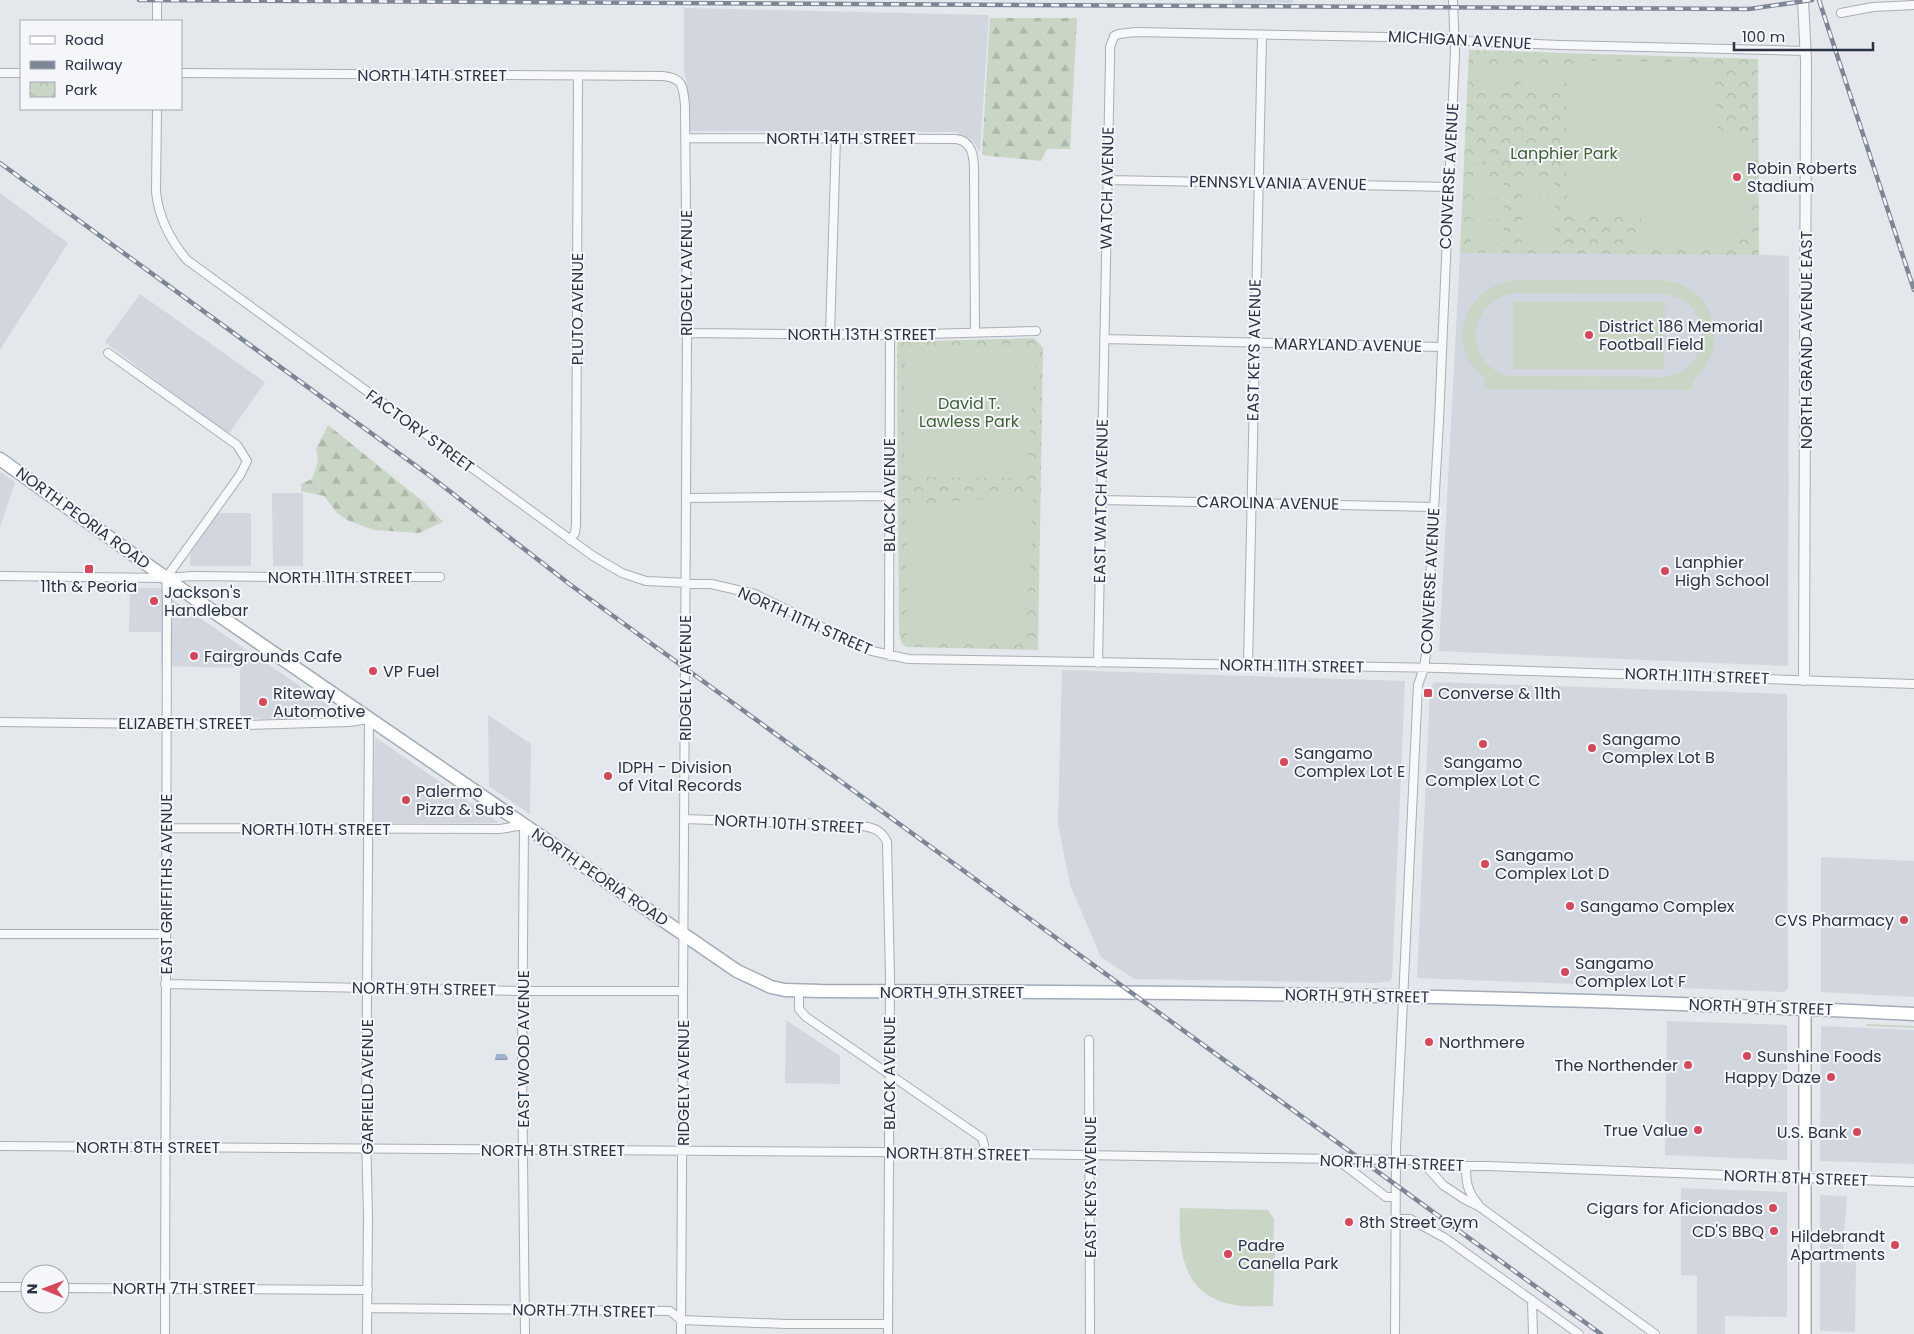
<svg xmlns="http://www.w3.org/2000/svg" width="1914" height="1334" viewBox="0 0 1914 1334" font-family="Poppins,sans-serif">
  <style>
    .built { fill: #d2d6de }
    .grass { fill: url(#grass-tufts) }
    .forest { fill: url(#forest-firs) }
    .park { fill: url(#park-crowns) }
    .garden { fill: #c9d6c5; fill-rule: evenodd }
    .water { fill: url(#water-rules) }
    .lines { fill: none; stroke-linecap: round; stroke-linejoin: round }
    .minor-casing { stroke: #a9aeb7; stroke-width: 10 }
    .tertiary-casing { stroke: #a9aeb7; stroke-width: 12 }
    .secondary-casing { stroke: #a9aeb7; stroke-width: 14 }
    .primary-casing { stroke: #a3abb8; stroke-width: 15 }
    .minor { stroke: #f7f8fa; stroke-width: 8 }
    .tertiary { stroke: #f7f8fa; stroke-width: 10 }
    .secondary { stroke: #fff; stroke-width: 11 }
    .primary { stroke: #fff; stroke-width: 12 }
    .rail-casing { stroke: #7d8696; stroke-width: 4.5 }
    .rail { stroke: #f4f6f9; stroke-width: 2.5; stroke-dasharray: 8; stroke-linecap: butt }
    .poi-dot { fill: #d1495b; stroke: #f4f6f9; stroke-width: 2 }
    .labels { text-anchor: middle; dominant-baseline: central; stroke-width: 4; stroke-linejoin: round; paint-order: stroke }
    .street-label { font-size: 16px; fill: #2b3445; stroke: #f4f6f9 }
    .park-label { font-size: 16px; fill: #3f6138; stroke: #f4f6f9 }
    .poi-label { font-size: 16px; fill: #2b3445; stroke: #f4f6f9; text-anchor: start }
  </style>
  <defs>
    <pattern id="grass-tufts" width="24" height="20" patternUnits="userSpaceOnUse" patternTransform="scale(1.25)"><rect width="24" height="20" fill="#c9d6c5"/><path d="M3 7l-1-3M5 7V3M7 7l1-3M15 17l-1-3M17 17v-4M19 17l1-3" fill="none" stroke="#adb8ab"/></pattern>
    <pattern id="forest-firs" width="22" height="20" patternUnits="userSpaceOnUse" patternTransform="scale(1.25)"><rect width="22" height="20" fill="#c9d6c5"/><path d="M5 1l3.5 6h-7zM16 11l3.5 6h-7z" fill="#adb8ab"/></pattern>
    <pattern id="park-crowns" width="20" height="18" patternUnits="userSpaceOnUse" patternTransform="scale(1.25)"><rect width="20" height="18" fill="#c9d6c5"/><path d="M2 6a3 3 0 1 1 6 0M12 15a3 3 0 1 1 6 0" fill="none" stroke="#adb8ab"/></pattern>
    <pattern id="water-rules" width="6" height="5" patternUnits="userSpaceOnUse" patternTransform="scale(1.25)"><rect width="6" height="5" fill="#9fb4cc"/><path d="M0 2.5h6" fill="none" stroke="#8293a7"/></pattern>
  </defs>
  <rect width="100%" height="100%" fill="#e4e7ec"/>
  <path class="built" d="M1232,0h61v3l-61,1z
    M684,8l305,7 -9,136 -8,-11 -16,-8 -266,-1 -4,-53 -2,-5z
    M0,193l68,50 -68,107z
    M1460,253h260l69,3 -1,410 -349,-15z
    M140,294l125,88 -37,53 -123,-93z
    M0,472l15,10 -15,45z
    M272,493h31v73h-30z
    M218,513h33v53h-60l-1,-3v-9z
    M130,588h30l12,11 163,111 -1,2 -56,8 -38,-3v-49l-79,-2v-34h-32z
    M1062,670l343,11 -13,297 -2,3 -13,2 -243,-4 -33,-22 -31,-72 -12,-61z
    M1434,682l353,12 1,294 -4,4 -367,-14 13,-289z
    M488,715l43,29 -1,70 -41,-28z
    M375,737l123,85 -1,1h-124z
    M1821,857l93,4v136l-93,-5z
    M786,1020l54,36v28l-55,-1z
    M1667,1021l120,4v135l-122,-5z
    M1821,1026l93,4v134l-94,-3z
    M1681,1188l106,4v125l-62,-1v18h-28v-58l-16,-1z
    M1820,1195l27,1 -5,65h14l-1,71 -35,-1z"/>
  <path class="grass" d="M1867,1024l47,2v2l-48,-2z"/>
  <path class="forest" d="M990,18h87l-7,131h-23l-6,12 -59,-6z
    M328,425l98,79 17,18 -24,11 -45,-3 -25,-9 -11,-7 -14,-18 -23,-5v-7l11,-5 6,-18 -2,-12z"/>
  <path class="park" d="M1469,50l289,9 1,196 -299,-2z
    M1034,338l9,10 -5,302 -131,-3 -5,-3 -3,-10 -2,-292z"/>
  <path class="garden" d="M1587,61l127,2 4,67 2,7 27,-5 4,14 -1,71 -4,5 1,4 -14,16 -3,-4 -7,7 -73,2 -14,-4 6,-28 -10,-3 -65,-1 -1,-131z
    M1474,67h39v25l-39,-1z
    M1521,68l39,1 -1,23h-38z
    M1489,151l3,7 -17,7 -3,-7z
    M1471,182h33v16l-33,-1z
    M1522,183h33v15h-33z
    M1471,205h33v15h-33z
    M1522,205l33,1v15h-33z
    M1471,228h33v15h-33z
    M1522,228l33,1 -1,15h-32z
    M1514,280h145c55,2 75,65 34,100l-1,10 -207,-1v-10c-42,-33 -21,-92 29,-99zM1514,293l148,1c51,3 54,74 3,83l-157,-1c-47,-15 -41,-74 6,-83z
    M1513,302h152l-1,67h-151z
    M912,348l124,1 -9,123 -6,6 -113,-1 -4,-2 1,-121z
    M1034,495l-9,139 -6,6 -112,-2 -1,-123 8,-11z
    M1180,1208l88,2 6,9 -1,32h2l-2,55c-10,0 -21,1 -31,0 -58,-6 -64,-50 -62,-98z"/>
  <path class="water" d="M496,1054h9l3,4 -1,2h-12z"/>
  <g class="lines">
    <defs>
      <path id="minor" d="M1841,13l32,-6 41,-2
        M157,21v-21
        M0,73h21
        M181,73l482,3c20,2 20,10 22,29l2,228 -6,1001
        M157,109l-1,83c3,27 14,48 31,68l406,296 29,17 24,8 65,3 44,10 113,56 40,9 533,9 473,16
        M686,138l270,1c17,2 18,19 18,33l1,160
        M1108,180l341,7
        M687,333l203,2 146,-4
        M830,334l6,-196
        M1104,339l337,8
        M108,353l129,92 10,16 -7,14 -74,103 1,19 -2,737
        M686,498l203,-2
        M1101,500l333,7
        M570,540l5,-7 1,-8 2,-449
        M0,576l166,2 26,-2 99,1h149
        M889,656l1,-321
        M1098,663l12,-604v-12l4,-11 5,-2 16,-2 302,6 32,3 91,4 246,6
        M1248,665l14,-629
        M0,722l243,3 106,-3 20,-3 -3,414 2,85 -1,116
        M684,819l172,6c14,2 25,3 31,17l3,135 -2,357
        M167,828l333,1 24,-4 -2,244 3,265
        M0,934h166
        M165,984l358,7h159
        M799,991v18l7,8 176,121 2,7 1,10
        M1089,1040l1,294
        M0,1146l874,6 536,8 7,1 9,5h62l426,16
        M1338,1160l48,37h9
        M1426,1166l17,19 21,14 16,8 175,127
        M1466,1166c0,15 1,26 12,38
        M1395,1219h15l35,19 134,96
        M0,1287h30
        M60,1288l308,2
        M1532,1300l1,34
        M368,1308l302,3 11,9 105,4h102
        M1395,1334l1,-186 22,-463 6,-17 2,-14 13,-234 16,-368 -2,-52"/>
      <path id="tertiary" d="M1803,0l3,61 -2,619"/>
      <path id="secondary" d="M1805,1009v325"/>
      <path id="primary" d="M0,459l198,142 539,370 34,16 14,3 36,1c364,1 729,4 1093,23"/>
    </defs>
    <use href="#minor" class="minor-casing"/>
    <use href="#tertiary" class="tertiary-casing"/>
    <use href="#secondary" class="secondary-casing"/>
    <use href="#primary" class="primary-casing"/>
    <use href="#minor" class="minor"/>
    <use href="#tertiary" class="tertiary"/>
    <use href="#secondary" class="secondary"/>
    <use href="#primary" class="primary"/>
    <defs>
      <path id="rail" d="M139,0l1610,9 63,-9
        M1819,0l95,290
        M0,163l430,313 142,110 1029,748"/>
    </defs>
    <use href="#rail" class="rail-casing"/>
    <use href="#rail" class="rail"/>
  </g>
  <g class="poi-dot">
    <circle cx="1737" cy="177" r="5"/>
    <circle cx="1589" cy="335" r="5"/>
    <rect x="84" y="564" width="10" height="10" rx="2.5"/>
    <circle cx="1665" cy="571" r="5"/>
    <circle cx="154" cy="601" r="5"/>
    <circle cx="194" cy="656" r="5"/>
    <circle cx="373" cy="671" r="5"/>
    <rect x="1423" y="688" width="10" height="10" rx="2.5"/>
    <circle cx="263" cy="702" r="5"/>
    <circle cx="1483" cy="744" r="5"/>
    <circle cx="1592" cy="748" r="5"/>
    <circle cx="1284" cy="762" r="5"/>
    <circle cx="608" cy="776" r="5"/>
    <circle cx="406" cy="800" r="5"/>
    <circle cx="1485" cy="864" r="5"/>
    <circle cx="1570" cy="906" r="5"/>
    <circle cx="1904" cy="920" r="5"/>
    <circle cx="1565" cy="972" r="5"/>
    <circle cx="1429" cy="1042" r="5"/>
    <circle cx="1747" cy="1056" r="5"/>
    <circle cx="1688" cy="1065" r="5"/>
    <circle cx="1831" cy="1077" r="5"/>
    <circle cx="1698" cy="1130" r="5"/>
    <circle cx="1857" cy="1132" r="5"/>
    <circle cx="1773" cy="1208" r="5"/>
    <circle cx="1349" cy="1222" r="5"/>
    <circle cx="1774" cy="1231" r="5"/>
    <circle cx="1895" cy="1245" r="5"/>
    <circle cx="1228" cy="1254" r="5"/>
  </g>
  <g class="labels">
    <g class="street-label">
      <text transform="translate(1460 40) rotate(3)">MICHIGAN AVENUE</text>
      <text x="432" y="75">NORTH 14TH STREET</text>
      <text x="841" y="138">NORTH 14TH STREET</text>
      <text transform="translate(1449 176) rotate(-87)">CONVERSE AVENUE</text>
      <text transform="translate(1278 183) rotate(1)">PENNSYLVANIA AVENUE</text>
      <text transform="translate(1107 188) rotate(-89)">WATCH AVENUE</text>
      <text transform="translate(686 273) rotate(-90)">RIDGELY AVENUE</text>
      <text transform="translate(577 309) rotate(-90)">PLUTO AVENUE</text>
      <text x="862" y="334">NORTH 13TH STREET</text>
      <text transform="translate(1806 340) rotate(-90)">NORTH GRAND AVENUE EAST</text>
      <text transform="translate(1348 345) rotate(1)">MARYLAND AVENUE</text>
      <text transform="translate(1254 350) rotate(-89)">EAST KEYS AVENUE</text>
      <text transform="translate(420 431) rotate(36)">FACTORY STREET</text>
      <text transform="translate(889 495) rotate(-90)">BLACK AVENUE</text>
      <text transform="translate(1101 501) rotate(-89)">EAST WATCH AVENUE</text>
      <text transform="translate(1268 503) rotate(1)">CAROLINA AVENUE</text>
      <text transform="translate(83 518) rotate(36)">NORTH PEORIA ROAD</text>
      <text x="340" y="577">NORTH 11TH STREET</text>
      <text transform="translate(1430 581) rotate(-87)">CONVERSE AVENUE</text>
      <text transform="translate(805 621) rotate(24)">NORTH 11TH STREET</text>
      <text transform="translate(1292 666) rotate(1)">NORTH 11TH STREET</text>
      <text transform="translate(1697 676) rotate(2)">NORTH 11TH STREET</text>
      <text transform="translate(685 678) rotate(-90)">RIDGELY AVENUE</text>
      <text x="185" y="723">ELIZABETH STREET</text>
      <text transform="translate(789 824) rotate(3)">NORTH 10TH STREET</text>
      <text x="316" y="829">NORTH 10TH STREET</text>
      <text transform="translate(600 877) rotate(34)">NORTH PEORIA ROAD</text>
      <text transform="translate(166 884) rotate(-90)">EAST GRIFFITHS AVENUE</text>
      <text transform="translate(424 989) rotate(1)">NORTH 9TH STREET</text>
      <text x="952" y="992">NORTH 9TH STREET</text>
      <text transform="translate(1357 996) rotate(1)">NORTH 9TH STREET</text>
      <text transform="translate(1761 1007) rotate(2)">NORTH 9TH STREET</text>
      <text transform="translate(523 1049) rotate(-90)">EAST WOOD AVENUE</text>
      <text transform="translate(889 1073) rotate(-90)">BLACK AVENUE</text>
      <text transform="translate(683 1083) rotate(-90)">RIDGELY AVENUE</text>
      <text transform="translate(367 1087) rotate(-90)">GARFIELD AVENUE</text>
      <text x="148" y="1147">NORTH 8TH STREET</text>
      <text x="553" y="1150">NORTH 8TH STREET</text>
      <text transform="translate(958 1154) rotate(1)">NORTH 8TH STREET</text>
      <text transform="translate(1392 1163) rotate(2)">NORTH 8TH STREET</text>
      <text transform="translate(1796 1178) rotate(2)">NORTH 8TH STREET</text>
      <text transform="translate(1090 1187) rotate(-90)">EAST KEYS AVENUE</text>
      <text x="184" y="1288">NORTH 7TH STREET</text>
      <text transform="translate(584 1311) rotate(1)">NORTH 7TH STREET</text>
    </g>
    <g class="park-label">
      <text x="1564" y="153">Lanphier Park</text>
      <text x="969" y="403">David T.<tspan x="969" dy="18">Lawless Park</tspan></text>
    </g>
    <g class="poi-label">
      <text x="1747" y="168">Robin Roberts<tspan x="1747" dy="18">Stadium</tspan></text>
      <text x="1599" y="326">District 186 Memorial<tspan x="1599" dy="18">Football Field</tspan></text>
      <text x="1675" y="562">Lanphier<tspan x="1675" dy="18">High School</tspan></text>
      <text x="89" y="586" text-anchor="middle">11th &amp; Peoria</text>
      <text x="164" y="592">Jackson's<tspan x="164" dy="18">Handlebar</tspan></text>
      <text x="204" y="656">Fairgrounds Cafe</text>
      <text x="383" y="671">VP Fuel</text>
      <text x="273" y="693">Riteway<tspan x="273" dy="18">Automotive</tspan></text>
      <text x="1438" y="693">Converse &amp; 11th</text>
      <text x="1602" y="739">Sangamo<tspan x="1602" dy="18">Complex Lot B</tspan></text>
      <text x="1294" y="753">Sangamo<tspan x="1294" dy="18">Complex Lot E</tspan></text>
      <text x="1483" y="762" text-anchor="middle">Sangamo<tspan x="1483" dy="18">Complex Lot C</tspan></text>
      <text x="618" y="767">IDPH - Division<tspan x="618" dy="18">of Vital Records</tspan></text>
      <text x="416" y="791">Palermo<tspan x="416" dy="18">Pizza &amp; Subs</tspan></text>
      <text x="1495" y="855">Sangamo<tspan x="1495" dy="18">Complex Lot D</tspan></text>
      <text x="1580" y="906">Sangamo Complex</text>
      <text x="1894" y="920" text-anchor="end">CVS Pharmacy</text>
      <text x="1575" y="963">Sangamo<tspan x="1575" dy="18">Complex Lot F</tspan></text>
      <text x="1439" y="1042">Northmere</text>
      <text x="1757" y="1056">Sunshine Foods</text>
      <text x="1678" y="1065" text-anchor="end">The Northender</text>
      <text x="1821" y="1077" text-anchor="end">Happy Daze</text>
      <text x="1688" y="1130" text-anchor="end">True Value</text>
      <text x="1847" y="1132" text-anchor="end">U.S. Bank</text>
      <text x="1763" y="1208" text-anchor="end">Cigars for Aficionados</text>
      <text x="1359" y="1222">8th Street Gym</text>
      <text x="1764" y="1231" text-anchor="end">CD'S BBQ</text>
      <text x="1885" y="1236" text-anchor="end">Hildebrandt<tspan x="1885" dy="18">Apartments</tspan></text>
      <text x="1238" y="1245">Padre<tspan x="1238" dy="18">Canella Park</tspan></text>
    </g>
  </g>
  <rect x="20" y="20" width="162" height="90" fill="#f4f6f9" stroke="#a4a8b1"/>
  <rect x="30" y="36" width="25" height="8" fill="#ffffff" stroke="#a4a8b1"/>
  <text x="65" y="45" font-size="15" fill="#2b3445">Road</text>
  <rect x="30" y="61" width="25" height="8" fill="#7d8696" stroke="#a4a8b1"/>
  <text x="65" y="70" font-size="15" fill="#2b3445">Railway</text>
  <rect x="30" y="82" width="25" height="15" fill="url(#park-crowns)" stroke="#a4a8b1"/>
  <text x="65" y="95" font-size="15" fill="#2b3445">Park</text>
  <g transform="translate(45 1289) rotate(271)"><circle r="24" fill="#f4f6f9" stroke="#a4a8b1"/>
  <path d="M0-4L9 19L0 12L-9 19Z" fill="#d1495b"/>
  <text y="-8" font-size="14" font-weight="bold" text-anchor="middle" fill="#2b3445">N</text>
  </g>
  <path d="M1734 42v8h139v-8" fill="none" stroke="#2b3445" stroke-width="2.5"/>
  <text x="1742" y="42" font-size="15" fill="#2b3445" stroke="#f4f6f9" stroke-width="4" paint-order="stroke">100 m</text>
</svg>
